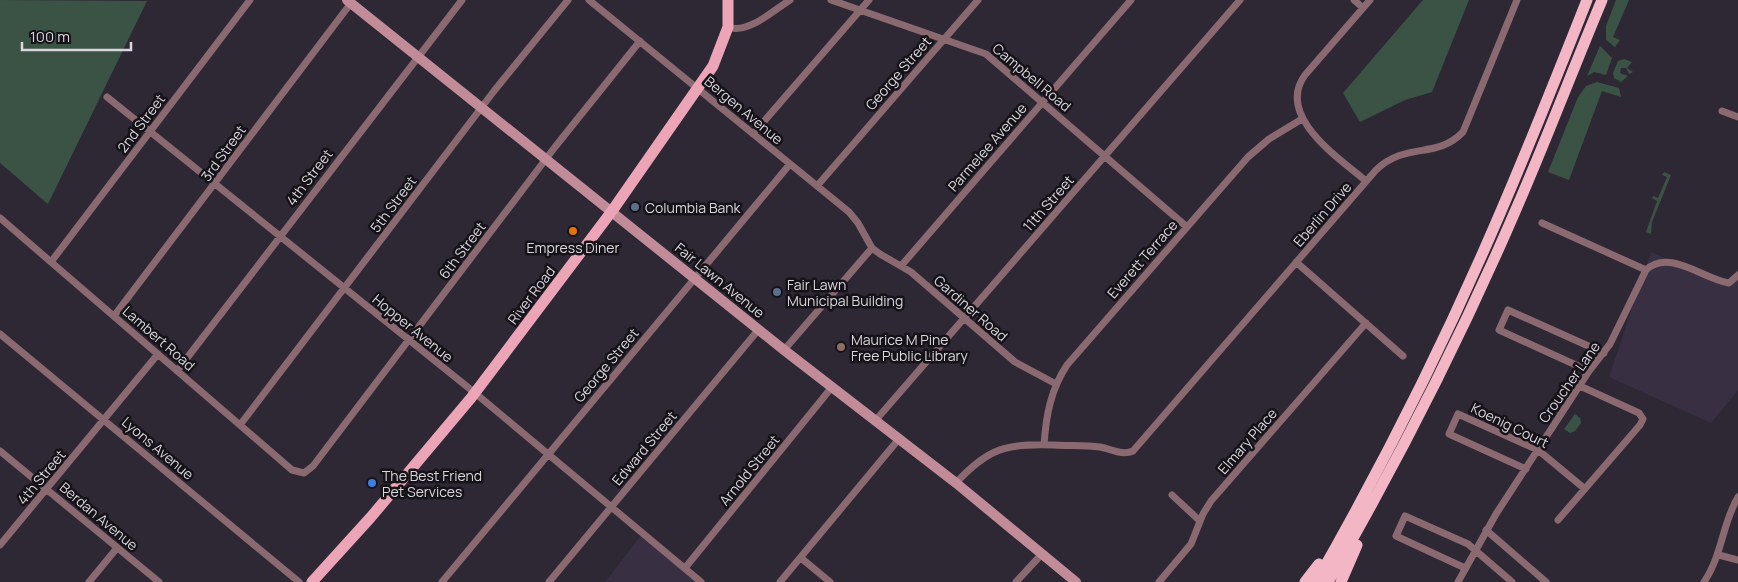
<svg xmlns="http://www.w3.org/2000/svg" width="1738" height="582" viewBox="0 0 1738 582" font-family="Manrope,sans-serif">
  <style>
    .built { fill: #382f42 }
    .green { fill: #3a5344 }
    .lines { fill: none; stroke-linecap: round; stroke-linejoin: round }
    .minor { stroke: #8b6971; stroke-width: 7 }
    .secondary { stroke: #c18b98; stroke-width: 10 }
    .primary { stroke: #eba5b6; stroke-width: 11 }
    .trunk { stroke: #f3b6c5; stroke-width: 11 }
    .service-dot { fill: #5c6f8a; stroke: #151218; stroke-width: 2 }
    .food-dot { fill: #e8710a; stroke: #151218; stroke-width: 2 }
    .education-dot { fill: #8d6e63; stroke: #151218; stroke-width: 2 }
    .shop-dot { fill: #3f7fe0; stroke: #151218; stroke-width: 2 }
    .labels { text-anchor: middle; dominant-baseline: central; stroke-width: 5; stroke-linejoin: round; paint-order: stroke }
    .street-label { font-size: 14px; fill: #dad6de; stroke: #151218 }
    .poi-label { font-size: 14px; fill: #dad6de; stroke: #151218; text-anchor: start }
  </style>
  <rect width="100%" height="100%" fill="#2e2835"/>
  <path class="built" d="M1651,252l66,29h16l5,-12v121l-27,33 -102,-46z
    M643,533l58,49h-96z"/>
  <path class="green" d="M0,0l147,1 -99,203 -48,-41z
    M1423,0h46l-37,92 -27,8 -45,22 -17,-29z
    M1616,0h13l-16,37 7,3 -5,7 -9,-7v-14z
    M1600,46l12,12 -6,17 -12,-3 -7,4z
    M1624,59l8,3 -5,6 6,4 -4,2 -3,-6h-5l-1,5 8,3 -7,6 -7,-4 -1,-5 5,-12z
    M1597,82l22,6 2,9 -19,-6 -33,89 -21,-8 30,-75 8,-11z
    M1664,172l7,3 -19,47 -1,12 -5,-2 11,-31 -5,-3 1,-2 5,2 9,-21 -5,-2z
    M1575,414l5,4 1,5 -6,8 -5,2 -6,-4z"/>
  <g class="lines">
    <path class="minor" d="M589,0l260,212 9,11 14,25 8,6 31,18 104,90 41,22
      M831,0l155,54 201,173
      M1354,0l9,8
      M728,27c19,8 46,-17 62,-27
      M107,97l368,296 226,189
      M1722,111l16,6
      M753,134l116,-134
      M1366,181c-27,-23 -91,-65 -61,-106l65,-75
      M817,186l161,-186
      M0,218l292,252 12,3 9,-7 242,-319 85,-106
      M1542,223l104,47
      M51,262l199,-262
      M1296,262l107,94
      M901,266l230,-266
      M114,316l237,-313
      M0,334l299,248
      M784,350l88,-102
      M177,371l285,-371
      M1589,371l-90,-41 9,-20 96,43
      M875,421l365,-421
      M240,425l254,-334 74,-91
      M1044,445c2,-30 7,-56 23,-80l181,-208 21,-18 33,-20
      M0,451l159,131
      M1526,469l-77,-35 9,-20 80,36 47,39
      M956,483c32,-35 51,-40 98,-38 15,1 31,0 46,2 12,2 22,9 33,4l243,-281c30,-29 60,-10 87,-38l54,-132
      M1172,495l28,26
      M1558,520l82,-95 3,-6 -4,-6 -59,-27
      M1486,530l60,52
      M0,545l158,-191
      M1719,555l19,5
      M801,558l29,24
      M685,568l147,-181
      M1465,568l-69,-32 9,-20 63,28 44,38
      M89,582l28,-34
      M442,582l348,-418
      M549,582l210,-253
      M780,582l118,-142
      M1016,582l25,-27
      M1159,582l32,-38 12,-30 8,-13 155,-178
      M1458,582l38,-68 93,-143 21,-27 36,-74c23,-22 57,9 83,13l9,-8
      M1704,582c18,-26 18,-58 34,-85"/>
    <path class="secondary" d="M347,0l437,350 172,133 120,99"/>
    <path class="primary" d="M312,582l59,-65 100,-119 141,-187 101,-145 15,-39v-27"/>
    <path class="trunk" d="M1305,582l14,-18
      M1316,582c63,-110 121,-224 172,-341 35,-79 67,-160 99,-241
      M1328,582c70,-121 134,-247 189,-375 30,-69 56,-138 85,-207
      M1341,582l16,-37"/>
  </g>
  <g class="service-dot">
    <circle cx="635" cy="207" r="5"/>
    <circle cx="777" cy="292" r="5"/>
  </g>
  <circle class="food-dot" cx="573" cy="231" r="5"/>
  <circle class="education-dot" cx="841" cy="347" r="5"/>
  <circle class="shop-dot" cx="372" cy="483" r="5"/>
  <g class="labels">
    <g class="street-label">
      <text transform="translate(898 73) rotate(-49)">George Street</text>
      <text transform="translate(1032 77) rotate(40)">Campbell Road</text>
      <text transform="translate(744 110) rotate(40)">Bergen Avenue</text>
      <text transform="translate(141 123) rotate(-53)">2nd Street</text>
      <text transform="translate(987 147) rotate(-49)">Parmelee Avenue</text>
      <text transform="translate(223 153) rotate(-54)">3rd Street</text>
      <text transform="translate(309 177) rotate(-53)">4th Street</text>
      <text transform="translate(1048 203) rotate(-49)">11th Street</text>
      <text transform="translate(393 204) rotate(-53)">5th Street</text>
      <text transform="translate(1322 214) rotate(-49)">Eberlin Drive</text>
      <text transform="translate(462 250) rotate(-53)">6th Street</text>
      <text transform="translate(1142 259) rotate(-49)">Everett Terrace</text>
      <text transform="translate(720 280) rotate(39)">Fair Lawn Avenue</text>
      <text transform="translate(531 295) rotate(-53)">River Road</text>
      <text transform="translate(971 308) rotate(41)">Gardiner Road</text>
      <text transform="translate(413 328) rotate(39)">Hopper Avenue</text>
      <text transform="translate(159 338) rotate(41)">Lambert Road</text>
      <text transform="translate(606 365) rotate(-50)">George Street</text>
      <text transform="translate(1569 382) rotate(-55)">Croucher Lane</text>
      <text transform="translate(1510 425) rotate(26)">Koenig Court</text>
      <text transform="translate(1247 441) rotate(-49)">Elmary Place</text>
      <text transform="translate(158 448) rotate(40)">Lyons Avenue</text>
      <text transform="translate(644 448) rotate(-50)">Edward Street</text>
      <text transform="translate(749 470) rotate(-51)">Arnold Street</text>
      <text transform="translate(41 477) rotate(-50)">4th Street</text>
      <text transform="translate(99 516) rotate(40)">Berdan Avenue</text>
    </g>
    <g class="poi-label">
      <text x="645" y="207">Columbia Bank</text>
      <text x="573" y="247" text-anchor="middle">Empress Diner</text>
      <text x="787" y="284">Fair Lawn<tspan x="787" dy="16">Municipal Building</tspan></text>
      <text x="851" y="339">Maurice M Pine<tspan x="851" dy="16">Free Public Library</tspan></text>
      <text x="382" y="475">The Best Friend<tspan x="382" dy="16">Pet Services</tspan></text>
    </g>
  </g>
  <path d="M22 42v8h109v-8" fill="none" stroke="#dad6de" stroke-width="2.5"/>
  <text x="30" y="42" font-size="15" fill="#dad6de" stroke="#151218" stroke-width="4" paint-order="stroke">100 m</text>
</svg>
